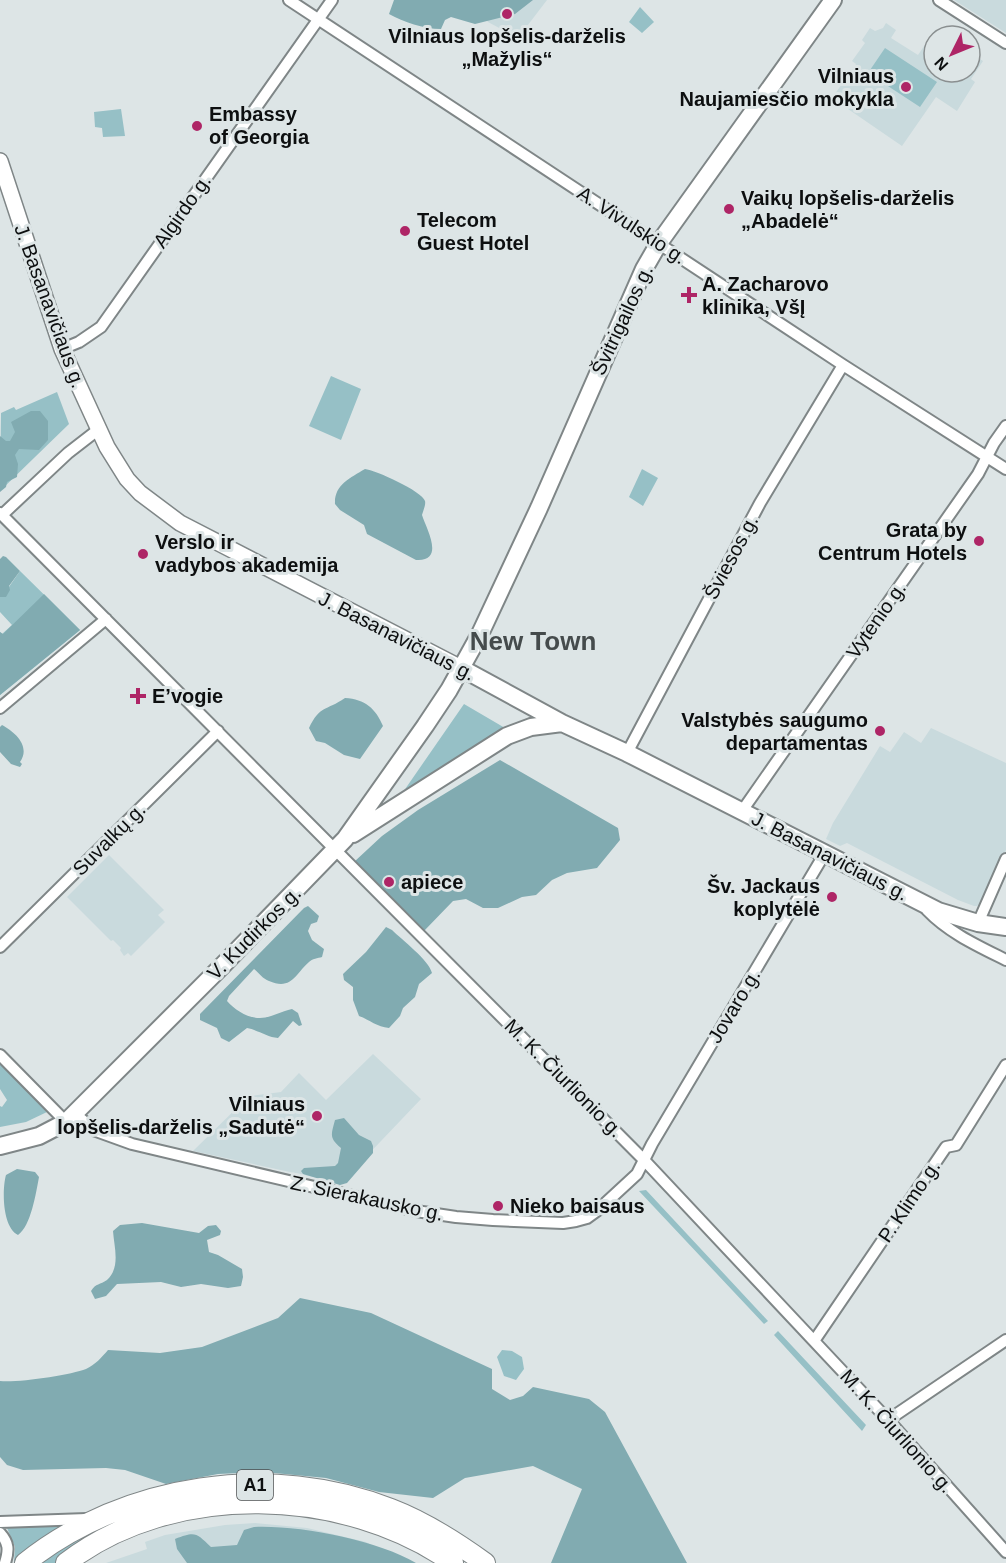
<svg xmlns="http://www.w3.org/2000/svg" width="1006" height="1563" viewBox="0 0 1006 1563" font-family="Arial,sans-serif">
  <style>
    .built { fill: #c9dadd }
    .green { fill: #96c0c6 }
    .forest { fill: #81abb1 }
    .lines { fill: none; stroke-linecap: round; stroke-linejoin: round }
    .street-casing { stroke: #7f8687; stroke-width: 14 }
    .secondary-casing { stroke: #7f8687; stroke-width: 18 }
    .primary-casing { stroke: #7f8687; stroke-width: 20 }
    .highway-casing { stroke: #7f8687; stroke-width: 22 }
    .street { stroke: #fff; stroke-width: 10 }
    .secondary { stroke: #fff; stroke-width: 15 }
    .primary { stroke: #fff; stroke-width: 16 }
    .highway { stroke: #fff; stroke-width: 20 }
    .poi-dot { fill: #ae2566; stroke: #dde5e6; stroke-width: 2 }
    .labels { text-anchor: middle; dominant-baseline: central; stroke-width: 6; stroke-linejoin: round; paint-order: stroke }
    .shield { fill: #dde5e6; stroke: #4b4f50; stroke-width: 1.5 }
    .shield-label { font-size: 18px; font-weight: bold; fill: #0d0f10 }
    .poi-label { font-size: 20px; font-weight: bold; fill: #0d0f10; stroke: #dde5e6; text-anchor: start }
    .street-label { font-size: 20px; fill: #0d0f10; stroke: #dde5e6 }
    .district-label { font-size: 26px; font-weight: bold; fill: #454b4c; stroke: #dde5e6 }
  </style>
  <rect width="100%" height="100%" fill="#dde5e6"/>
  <path class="built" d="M470,0h77l-29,38 -30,-16z
    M954,0h52v33z
    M886,23l10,7 -5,8 27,17 17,-25 9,6h-10v36h36v-19l13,8 -12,18 4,3 -18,29 -21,-14 -34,49 -70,-48 24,-34 -4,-3 13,-18 -3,-3 8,-12 5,3 8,-3z
    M931,728l75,35v87l-22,50 -6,6h-4l-16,-6 -111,-57 -7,3 -14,-7 7,-16 47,-77 10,6 14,-20 17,11z
    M109,855l55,55 -6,5 7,7 -34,34 -3,-3 -4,3 -4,-6 1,-2 -8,-8 -2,1 -44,-44z
    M373,1054l48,45 -80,84 -148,-32 56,-55 32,-4 18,-19 27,27z
    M255,1523l52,5 59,14 40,21h-300l41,-14 -2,-7 20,-7 60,-10z"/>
  <path class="green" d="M640,7l14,15 -12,11 -13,-11z
    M885,48l52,34 -17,25 -52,-34z
    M121,109l4,27 -22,1 -1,-9 -7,-1 -1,-15z
    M331,376l30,13 -20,51 -32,-14z
    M57,392l12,32 -69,67 1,-78 13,-6 2,3z
    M642,469l16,9 -15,28 -14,-9z
    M20,571l60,59 -80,65v-63l2,2 10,-9 -12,-13v-15h2z
    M464,704l41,24 -104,67z
    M0,1063l47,49 -21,10 -26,5v-21l2,1 5,-7 -7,-11z
    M646,1190l122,131 -4,3 -125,-133z
    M778,1331l88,94 -4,6 -88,-96z
    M502,1350l10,1 10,6 2,12 -8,11 -12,-4 -7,-19z
    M110,1523l4,2 -47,28 -12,10h-13l23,-17z
    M72,1524l-58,38 1,-15 -8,-19z"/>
  <path class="forest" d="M394,0h139l-18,14 -40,10 -24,-7 -6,3 -4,9c-18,0 -37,-7 -52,-15z
    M31,411h9l8,10v19l-9,10 -20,-1 -4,6 3,9 -1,13 -10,5 -1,5 -6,5v-56l6,5h4l5,-9 -4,-10z
    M365,469c10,1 57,22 60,32 1,4 -2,10 -3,14 4,13 24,47 -6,45l-49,-26 -3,-9 -24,-15 -5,-6c-1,-19 15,-26 30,-35z
    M3,556l3,1 14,14 -11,15 1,4 -4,7h-6v-38z
    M44,594l36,36 -80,65v-63l3,2z
    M345,698c20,1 31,11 38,28l-23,33 -16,-4 -19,-12 -9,-2 -7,-13c11,-23 17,-17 36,-30z
    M2,725c13,7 29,21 18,37l2,2 -2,3 -9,-3 -11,-12v-25z
    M500,760l118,68 2,12 -23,28 -30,5 -15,7 -16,15 -14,2 -24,11h-15l-17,-9 -13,2 -29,30 -70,-69 28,-26 36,-26z
    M308,906l11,10 -2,6 -6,2 -3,7 4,9 12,9 -2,8c-4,1 -10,2 -13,5 -13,11 -17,29 -40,19 -6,-2 -10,-8 -15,-12l-25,27 -2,5c8,9 20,17 33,17 10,0 22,-7 32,-9l6,4 4,12 -3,1 -6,-5 -15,17c-11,-1 -20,-8 -31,-10l-18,14 -8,-4 -4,-10 -17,-8v-6l104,-106z
    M386,927l6,3c10,10 37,30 40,43l-13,11 -4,13 -12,11 -3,8 -11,12c-12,-1 -19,-8 -30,-12l-6,-16v-13l-9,-7 -1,-6 23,-22z
    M344,1118l15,17 12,6 2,5v7l-26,30 -7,2 -37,-11 -2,-3 3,-3 31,-2 3,-3 3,-15c-12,-10 -10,-13 -6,-28z
    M17,1169l18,3 4,5c-3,16 -8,49 -21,58 -16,-8 -16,-46 -12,-60z
    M142,1223l57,10 9,-7 8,-1 5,6 -1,4 -13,5 2,12 9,3 24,14 1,8 -2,9 -13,2 -27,-4 -20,3 -20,-5 -44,2 -11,12 -11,3 -4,-8c5,-8 9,-6 16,-11 14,-13 7,-33 6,-49l7,-6z
    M300,1298l71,15 121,56v20l18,11 13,-4 10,-9 56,12 16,13 82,151h-136l31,-74 -49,-23 -68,12 -32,20 -54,-6 -53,-14 -62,-6 -46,2 -52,10 -41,-14 -19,-2 -83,2 -16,-5 -7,-8v-76c17,2 71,-6 86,-12 9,-4 16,-12 22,-19l52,3 42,-6 76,-29z
    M254,1527c45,-2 123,13 162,36h-229l-10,-14 -2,-10c21,-8 21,-6 36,8l26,-2 7,-15z"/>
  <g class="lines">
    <defs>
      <path id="street" d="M289,0l554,365 163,104
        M939,0l67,43
        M62,349l17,-7 22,-15 231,-327
        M0,513l644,647 246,262 116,130
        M2,515l66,-62 31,-24
        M0,708l106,-89
        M627,753l133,-250 83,-138
        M742,811l236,-337 16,-31 12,-17
        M927,910c22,23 51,36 79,50
        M978,923l28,-64
        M0,947l218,-216
        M0,1055l66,67
        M75,1114l21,17 36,13 284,67 40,6 37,3 70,3 13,-2 11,-3 11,-8 39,-36 15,-30 173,-291
        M814,1341l132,-194 10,-2 50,-80
        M888,1420l118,-80
        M0,1522l87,-3
        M0,1533c9,10 9,17 5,30"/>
      <path id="secondary" d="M0,161l62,188 45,98 20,32 13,14 40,30 281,145"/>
      <path id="primary" d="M461,668l101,55 65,30 311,158 40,12 28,4
        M353,834l154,-98 24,-9 31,-4
        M0,1146l39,-10 27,-14 157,-157 122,-126 80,-113 24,-36 31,-56 59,-126 105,-239 15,-26 174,-243"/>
      <path id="highway" d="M25,1563c100,-80 247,-101 366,-54 34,13 65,33 94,54
        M66,1563c106,-82 279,-77 387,0"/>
    </defs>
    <use href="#street" class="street-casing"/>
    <use href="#secondary" class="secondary-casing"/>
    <use href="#primary" class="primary-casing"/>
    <use href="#highway" class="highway-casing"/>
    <use href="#street" class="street"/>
    <use href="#secondary" class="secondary"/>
    <use href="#primary" class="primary"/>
    <use href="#highway" class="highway"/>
  </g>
  <g class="poi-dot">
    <circle cx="507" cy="14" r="6"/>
    <circle cx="906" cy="87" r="6"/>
    <circle cx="197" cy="126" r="6"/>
    <circle cx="729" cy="209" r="6"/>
    <circle cx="405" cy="231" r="6"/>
    <path d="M686 286h6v6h6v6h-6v6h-6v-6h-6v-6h6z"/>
    <circle cx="979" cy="541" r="6"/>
    <circle cx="143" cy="554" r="6"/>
    <path d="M135 687h6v6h6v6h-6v6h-6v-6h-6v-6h6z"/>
    <circle cx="880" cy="731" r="6"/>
    <circle cx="389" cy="882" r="6"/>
    <circle cx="832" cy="897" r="6"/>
    <circle cx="317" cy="1116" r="6"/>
    <circle cx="498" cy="1206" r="6"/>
  </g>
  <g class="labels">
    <rect class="shield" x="237" y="1470" width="36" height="30" rx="4.5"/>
    <g class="shield-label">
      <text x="255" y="1485">A1</text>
    </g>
    <g class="poi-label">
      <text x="507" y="36" text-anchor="middle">Vilniaus lopšelis-darželis<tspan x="507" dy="23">„Mažylis“</tspan></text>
      <text x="894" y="76" text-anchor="end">Vilniaus<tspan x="894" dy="23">Naujamiesčio mokykla</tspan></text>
      <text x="209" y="114">Embassy<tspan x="209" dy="23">of Georgia</tspan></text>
      <text x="741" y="198">Vaikų lopšelis-darželis<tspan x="741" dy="23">„Abadelė“</tspan></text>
      <text x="417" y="220">Telecom<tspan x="417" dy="23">Guest Hotel</tspan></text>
      <text x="702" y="284">A. Zacharovo<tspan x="702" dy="23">klinika, VšĮ</tspan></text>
      <text x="967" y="530" text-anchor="end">Grata by<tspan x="967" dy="23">Centrum Hotels</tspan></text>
      <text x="155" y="542">Verslo ir<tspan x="155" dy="23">vadybos akademija</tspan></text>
      <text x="152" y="696">E’vogie</text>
      <text x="868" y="720" text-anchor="end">Valstybės saugumo<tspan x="868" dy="23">departamentas</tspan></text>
      <text x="401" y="882">apiece</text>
      <text x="820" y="886" text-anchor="end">Šv. Jackaus<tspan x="820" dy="23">koplytėlė</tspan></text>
      <text x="305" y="1104" text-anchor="end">Vilniaus<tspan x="305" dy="23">lopšelis-darželis „Sadutė“</tspan></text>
      <text x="510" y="1206">Nieko baisaus</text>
    </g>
    <g class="street-label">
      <text transform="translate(182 211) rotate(-55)">Algirdo g.</text>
      <text transform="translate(632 225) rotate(33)">A. Vivulskio g.</text>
      <text transform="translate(50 306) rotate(70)">J. Basanavičiaus g.</text>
      <text transform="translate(622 320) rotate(-65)">Švitrigailos g.</text>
      <text transform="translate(731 557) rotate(-62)">Šviesos g.</text>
      <text transform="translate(876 620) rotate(-55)">Vytenio g.</text>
      <text transform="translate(397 636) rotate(27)">J. Basanavičiaus g.</text>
      <text transform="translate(109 839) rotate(-45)">Suvalkų g.</text>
      <text transform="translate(830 856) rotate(27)">J. Basanavičiaus g.</text>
      <text transform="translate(254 933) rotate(-45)">V. Kudirkos g.</text>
      <text transform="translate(734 1006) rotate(-59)">Jovaro g.</text>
      <text transform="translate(564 1078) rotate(45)">M. K. Čiurlionio g.</text>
      <text transform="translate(367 1198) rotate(12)">Z. Sierakausko g.</text>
      <text transform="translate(909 1201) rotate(-56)">P. Klimo g.</text>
      <text transform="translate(897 1431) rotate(48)">M. K. Čiurlionio g.</text>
    </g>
    <g class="district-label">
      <text x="533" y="641">New Town</text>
    </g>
  </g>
  <g transform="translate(952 54) rotate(227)"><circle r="28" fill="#dde5e6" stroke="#8a8f90" stroke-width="1.5"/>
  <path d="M0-4.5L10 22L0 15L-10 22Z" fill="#ae2566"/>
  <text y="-9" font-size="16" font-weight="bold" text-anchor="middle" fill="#0d0f10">N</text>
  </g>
</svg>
